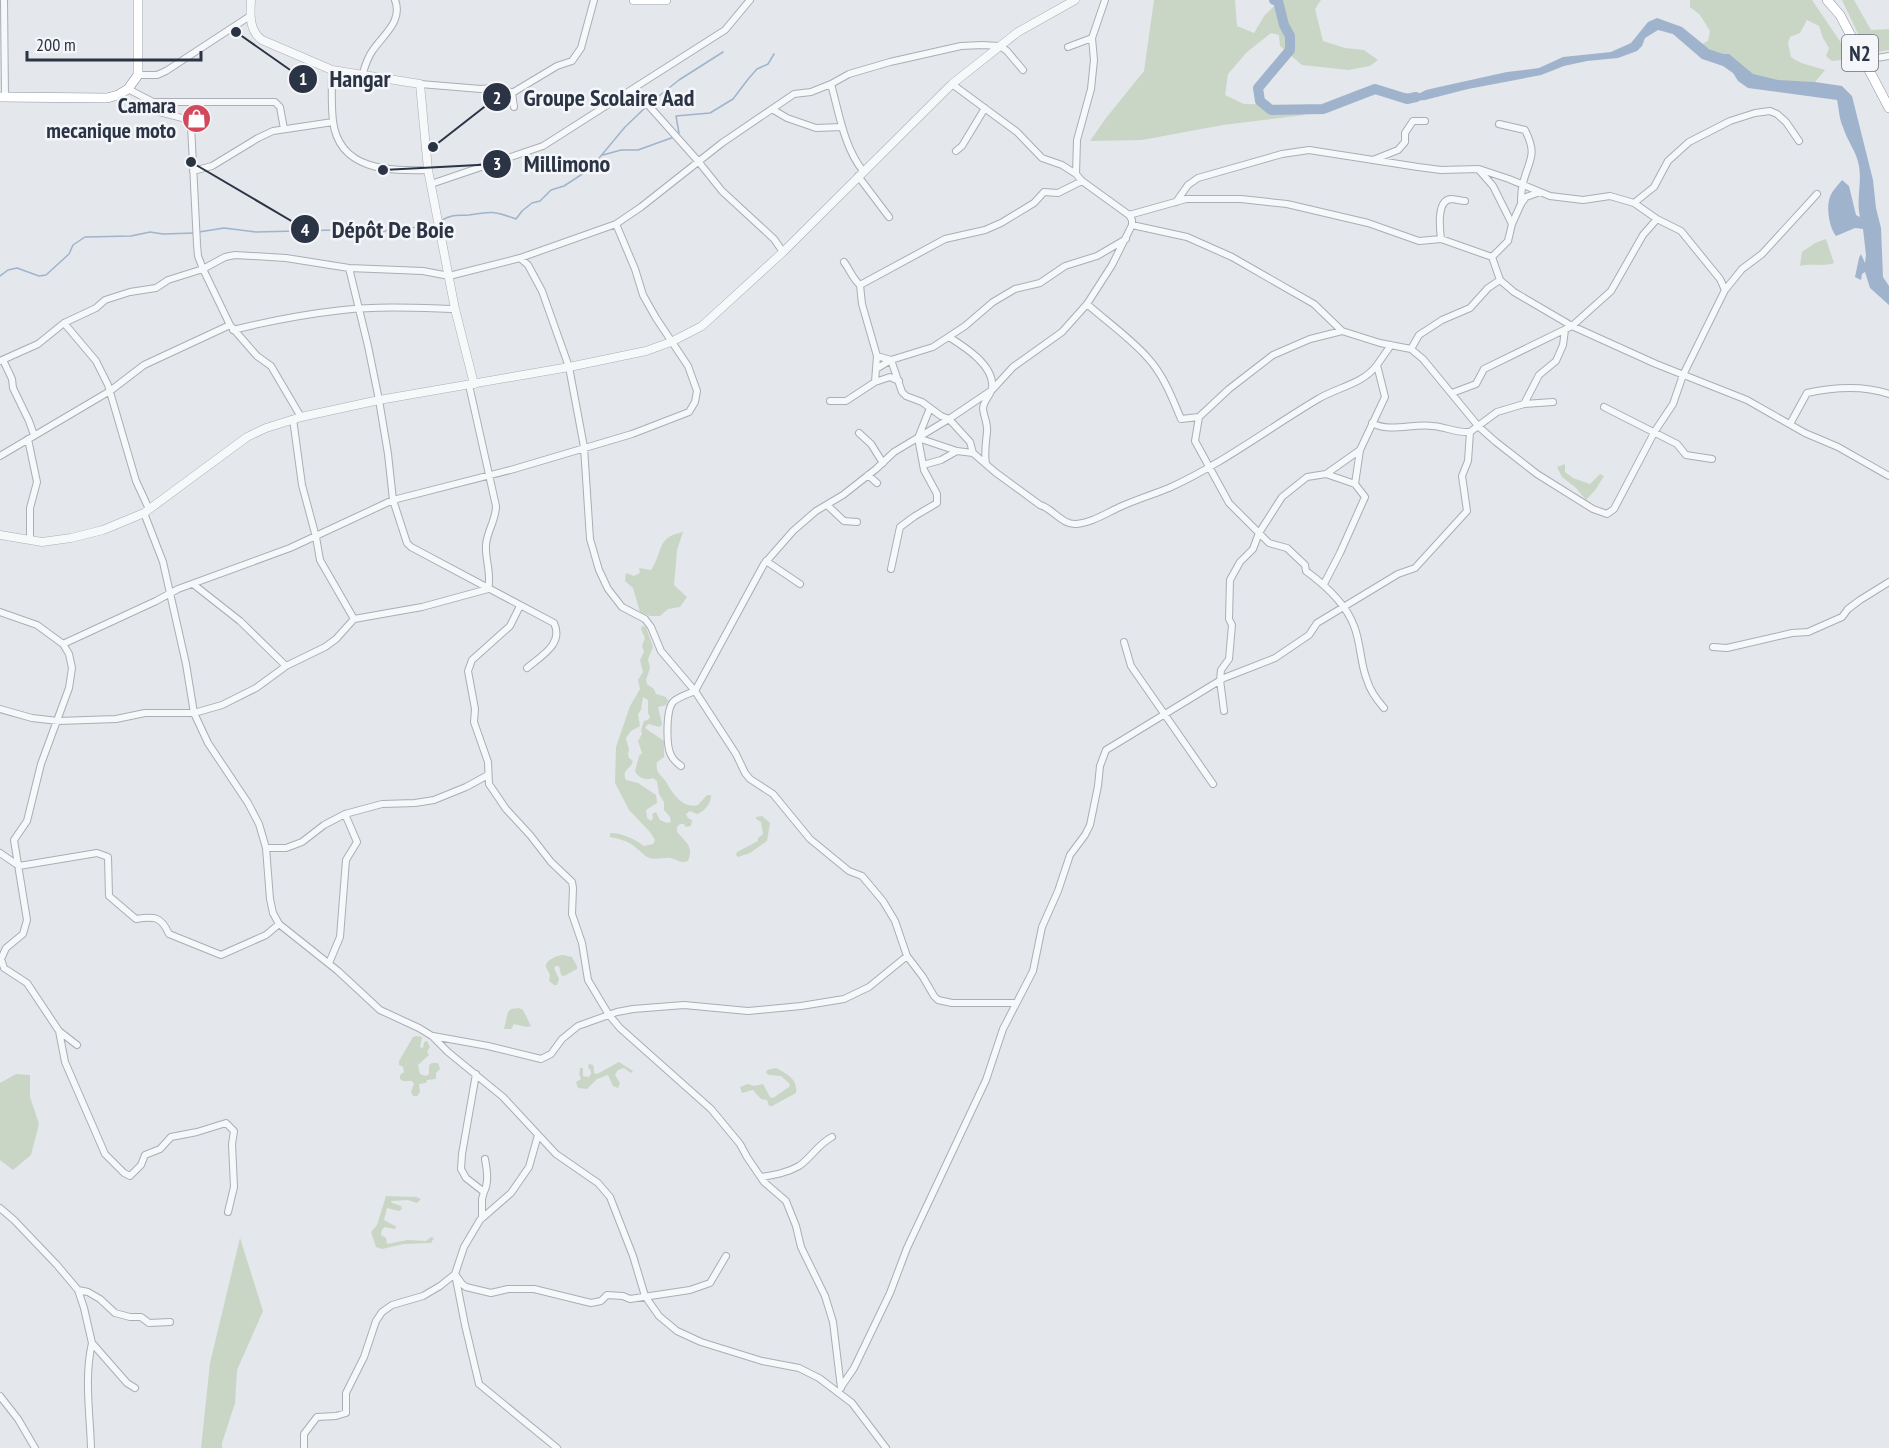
<svg xmlns="http://www.w3.org/2000/svg" width="1889" height="1448" viewBox="0 0 1889 1448" font-family="'PT Sans Narrow',sans-serif">
  <style>
    .green { fill: #c9d6c5; fill-rule: evenodd }
    .water { fill: #9fb4cc }
    .lines { fill: none; stroke-linecap: round; stroke-linejoin: round }
    .stream { stroke: #9fb4cc; stroke-width: 1.5 }
    .river { stroke: #9fb4cc; stroke-width: 10 }
    .minor-casing { stroke: #a9aeb7; stroke-width: 8 }
    .tertiary-casing { stroke: #a9aeb7; stroke-width: 9 }
    .trunk-casing { stroke: #8b94a3; stroke-width: 10 }
    .minor { stroke: #f7f8fa; stroke-width: 6 }
    .tertiary { stroke: #f7f8fa; stroke-width: 8 }
    .trunk { stroke: #fff; stroke-width: 9 }
    .labels { text-anchor: middle; dominant-baseline: central; stroke-width: 5; stroke-linejoin: round; paint-order: stroke }
    .shield { fill: #f4f6f9; stroke: #676e7b; stroke-width: 1.5 }
    .shield-label { font-size: 21px; font-weight: bold; fill: #2b3445 }
    .poi-label { font-size: 22px; font-weight: bold; fill: #2b3445; stroke: #f4f6f9; text-anchor: end }
    .leader { fill: none; stroke: #2b3445; stroke-width: 2 }
    .callout-dot { fill: #2b3445; stroke: #f4f6f9; stroke-width: 2 }
    .mark-label { font-size: 18px; text-anchor: middle; font-weight: bold; fill: #fff }
    .callout-label { font-size: 24px; text-anchor: middle; font-weight: bold; fill: #2b3445; stroke: #f4f6f9; stroke-width: 5; stroke-linejoin: round; paint-order: stroke }
  </style>
  <rect width="100%" height="100%" fill="#e4e7ec"/>
  <path class="green" d="M1154,0h81l2,26 17,7 10,-17 16,-16h41l-6,9 8,32 22,7 19,2 14,10 -8,6 -22,4 -46,-5 -22,-19 -1,-11 -8,-2 -24,19 -19,22 -3,21 19,9 64,1 -4,10 -81,10 -81,15 -52,1 16,-23 38,-47z
    M1690,0h122l40,59 -20,2 -6,-5 3,-8 -6,-10 -4,-12 -12,-6 -7,13 -10,4 -2,6 3,14c9,7 22,9 34,13l-10,12c-19,-1 -43,1 -61,-7 -8,-4 -14,-12 -23,-17 -10,-5 -20,-7 -29,-14l6,-3 2,-10 -10,-16 -10,-8z
    M1842,0h12l17,30 18,-1v21l-18,3 -11,-15z
    M1826,239l8,24c-11,4 -22,0 -34,3l2,-14 13,-9z
    M1565,464v8l8,6 17,6 10,-10 4,2 -8,13 -10,11 -10,-12 -14,-11 -5,-10z
    M683,532l-6,18 -3,35 13,12 -7,10 -12,2 -8,7h-10l-10,-4 -7,-24 -8,-7 1,-8 8,3 6,-3 -1,-5 12,2c13,-19 4,-32 32,-38z
    M642,626l4,1 7,20 -5,12 2,9 -4,12 1,4 7,5 2,5 10,3 2,4 -2,4 -8,2 4,17 -2,3 -12,-3 -3,4 19,13v16l-7,5c-2,11 4,12 9,20 7,12 17,27 32,23l9,-10h4c1,7 -7,17 -14,19l-7,-3 -4,3 2,4 4,2 -1,6 -5,1 -2,-3h-4l-3,3v5c9,10 17,15 11,29 -9,3 -10,-2 -18,-3 -7,-1 -16,3 -23,-1 -4,-2 -7,-7 -11,-9 -7,-7 -16,-9 -26,-11v-4c12,0 25,6 34,13l9,-2 2,-4 -5,-8 -21,-22 -14,-27 1,-36 14,-41 10,-17 -2,-9 5,-8 -3,-12 4,-8 -2,-6 3,-8 -4,-9zM643,697l5,3v13l2,4 -2,3 -4,1 -3,9 1,4 -4,7 4,12 -3,3 -4,15c3,7 11,10 18,7l4,3 2,13 5,8v8l6,7 1,5 -4,1 -7,-3 -4,-8 -4,2 1,4 -2,3 -4,-3 -1,-8 11,-7 -1,-8 -18,-12 -12,-3c-5,-10 5,-11 7,-19l-4,-3 -1,-4 1,-4 -3,-12 5,-7 9,-5 -2,-12 3,-4z
    M762,816l8,7 -3,18 -17,12 -12,4 -2,-2 1,-3 21,-11v-3l5,-4 -2,-12 -5,-3v-2z
    M563,955l9,2 5,9v3l-13,7 -3,-1 -2,-9h-3l-2,2 5,11 -2,6h-3l-5,-4 1,-6c-1,-3 -3,-5 -4,-8 -1,-7 12,-12 17,-12z
    M519,1008l4,2 8,16 -4,1 -13,-3 -3,5h-7l4,-17 3,-3z
    M417,1036l5,1 -2,10 3,1 1,-6 3,-1 3,6 -3,5 2,3 -11,10 2,9 6,2 3,-2v-9l3,-2h6l2,6 -4,4v6l-9,1 -1,3 -7,1 1,8 -3,4h-4l-2,-4 3,-8 -2,-3h-9l-3,-2v-4l4,-3 -1,-5 -4,-2v-4l14,-24z
    M619,1062l14,9 -2,2 -7,-5 -6,2 -3,5 5,8 -2,5 -5,-2 -5,-11 -11,4 -10,10 -9,-1 -2,-6 5,-3 -2,-5 1,-6h3v8l6,1 2,-3v-3l-3,-4 1,-3 4,1 1,3v5l3,1z
    M776,1068c11,6 22,11 20,25l-24,13h-3l-2,-6 -6,-1 -8,-9 -11,3 -2,-6 8,-3 6,2 9,-2 7,13 3,1 16,-11 1,-3 -9,-8 -12,-1 -3,-2 1,-3z
    M16,1074l14,1v22l9,27 -8,31 -18,15 -13,-10v-77z
    M386,1196l30,1 5,2 -4,4 -9,-3 -17,1 1,2 9,3 1,3 -3,2 -12,-3 -3,12 13,7 -3,2 -9,-2 -3,2 -1,6 5,3 1,6 21,-4 18,1 5,-4 3,1 -3,5 -27,1 -22,5 -6,-2 -5,-15 6,-7z
    M240,1238l23,73 -26,59 -2,33 -13,40v5h-21l9,-85z"/>
  <path class="water" d="M1657,18l25,9 27,22 14,5h6l24,20 25,6 37,2 27,4 10,10 21,84 3,28 5,20 2,49 6,9v19l-19,-17 -5,-16 -3,2 -1,6 -6,-3 4,-19 2,-4 4,9 1,-8 -3,-26 -8,-1 -19,8c-7,-9 -10,-29 -6,-39 2,-6 8,-12 12,-17l7,6 7,29 4,2c-4,-17 2,-34 -1,-51 -2,-14 -12,-25 -16,-39 -4,-8 -4,-19 -6,-27l-89,-12 -10,-7 -5,-8 -10,-7 -21,-7 -29,-25 -15,-4 -13,8 -3,8 -5,5 -19,7 -31,3 -23,5 -23,9 -73,14 -43,11 -21,2 1,-9 9,3 12,-6 13,-3 68,-15 32,-4 24,-11 48,-5 20,-9 17,-21z"/>
  <g class="lines">
    <path class="stream" d="M650,103l29,-23 44,-28
      M678,135l1,-2 -3,-17 34,-3 23,-14 16,-21 8,-9 11,-5 6,-10
      M603,155l18,-5h17l36,-13
      M442,220c11,-6 15,-4 27,-5 22,-4 25,-4 47,4l6,-8 10,-8 8,-2 11,-11 13,-4 26,-17 35,-42 22,-21
      M199,232l25,-4 32,4 80,-2 36,5 16,-5 43,-4 4,-2
      M0,276l8,-6 9,-2 22,8 7,-1 23,-21 4,-9 12,-8 46,-1 19,-4 13,2 32,-1"/>
    <path class="river" d="M1274,0l4,1 6,24 6,11v14l-32,38 2,13 11,9 52,-1 52,-20 32,10 9,-2"/>
    <defs>
      <path id="minor" d="M4,0l1,97
        M1068,47l24,-9
        M1864,60l25,-4
        M332,70c0,17 -1,34 1,51 6,50 57,50 95,49
        M138,75h19l9,-4 84,-55
        M362,76c3,-10 5,-18 11,-26 11,-16 30,-29 22,-50
        M420,84l61,5 20,-2 11,6 2,14
        M831,84c8,29 13,63 32,87
        M952,84l65,48 25,26 20,7 14,9 6,7 47,34 3,5v5l55,12 45,20 82,47 28,27 38,12 31,6 12,10 56,68 17,15 41,32 56,35 14,5 7,-5 41,-78 18,-27 10,-29 42,-85 -5,-11 -39,-48 -24,-12 -23,-16 -24,-7 -27,4 -33,-4 -41,-17 -30,-10 -38,1 -23,-3 -109,-17 -27,4 -84,24 -10,7 -12,17
        M128,89l25,13 6,10 27,7 5,6 6,119 1,12 5,13 27,56 27,31 14,10 30,51
        M634,89l64,72 24,30 52,48 9,13
        M512,93l45,-27 15,-5 9,-13 13,-48
        M153,102h122l5,5 4,22
        M772,109l15,9 29,10 26,-1
        M1499,124l26,6c13,26 4,29 -2,53 -2,7 -2,14 -2,21
        M956,151l6,-5 23,-38
        M1373,160l25,-10 7,-8v-9l8,-12h12
        M1479,170l14,16 19,38
        M193,171l19,-5 46,-28 15,-7 60,-9
        M1076,174l1,-34 14,-51 3,-29 -2,-22 13,-38
        M858,176l31,41
        M431,184l112,-38 182,-116 25,-30
        M1634,203l20,-16 14,-26 21,-19 41,-21 25,-8 15,-2 7,3 9,8 13,19
        M1129,215l57,-16h55l46,5 81,19 51,18 22,-2 51,18 8,23 14,12 58,34 84,38 91,36 58,33 33,14 51,29
        M1441,239c-1,-9 -5,-39 10,-40 4,0 10,2 14,2
        M1492,257l16,-16 4,-17 9,-20 5,-7 14,-5
        M520,258l96,-34 25,-17 81,-64 72,-49 17,-2 20,-8 18,-10 41,-12 71,-16 21,-1 18,1 7,5 16,19
        M844,262c6,8 9,17 16,23l2,19 15,52
        M349,268l19,78 11,54 9,54 5,46 14,43 4,4 143,76c10,21 -13,33 -27,45
        M860,285l85,-46 40,-9 16,-7 33,-20 10,-11 14,1 24,-12
        M1725,290l17,-21 20,-15 55,-60
        M1087,304c19,17 42,33 60,53 16,17 25,40 34,62l18,-2
        M64,323l32,38 12,24 28,96 13,28
        M233,330c36,-9 73,-16 110,-20 38,-4 75,-2 112,-1
        M1342,331l-32,8 -37,16 -44,34 -30,28 -4,24 34,62 40,40 18,5 18,17 1,6c19,14 40,33 48,55 7,17 6,37 13,54 3,11 10,20 17,28
        M949,337c16,10 46,29 43,51 -1,7 -9,13 -9,21 1,8 5,15 4,23 -1,10 -3,21 -1,32
        M1411,349l8,-14 23,-15 28,-12 18,-20 12,-8
        M3,360l9,19 1,9 16,33 5,14
        M0,361l38,-17 26,-21 32,-15 9,-8 25,-8 26,-4 12,-8 35,-11 22,-12 10,-2 51,3 63,10 74,3 26,5 71,-18 8,7 14,26 27,76 15,80 6,92 9,31 9,19 14,18 23,12 6,8 10,24 34,40 41,63 9,19 5,6 23,15 37,45 39,32 13,5 21,25 12,20 12,35 16,21 11,19 4,4 14,3h64
        M875,382l2,-26 14,4 -15,9
        M1452,393l24,-9 8,-15 88,-43 39,-35 32,-56 14,-16
        M830,401h16l29,-19 15,-5 9,4
        M1524,404l15,-29 17,-14 7,-16 2,-15
        M1604,407l73,37 9,11 26,4
        M293,419l9,66 14,52 4,23 34,59 68,-12 66,-18c4,-15 -3,-29 -2,-44 1,-14 10,-25 10,-39l-27,-121
        M1372,423c18,10 41,0 61,3 13,1 23,7 37,6
        M1790,424l17,-31c28,-6 55,-8 82,1
        M859,433l12,11 12,19
        M918,438l39,13
        M28,439l9,43 -7,26v32
        M973,453l-3,-11 -21,-23 -8,-3 -19,-14 -16,-6 -4,-4 -11,-32 42,-13 32,-21 28,-24 22,-13 25,-6 25,-17 32,-10 29,-17
        M0,456l110,-65 34,-26 86,-40
        M923,465l18,-5 16,-9 16,2 22,19 45,33c12,3 22,20 36,19 16,-1 32,-12 46,-18 16,-7 32,-12 47,-18 53,-24 100,-60 149,-89 20,-12 45,-15 59,-34
        M1326,474l29,10
        M868,475l9,8
        M827,505l17,16 13,1
        M144,513l19,49 23,102 8,49 14,30 40,60 11,21 7,24 4,51 3,14 6,11 59,47 42,39 39,18 13,8 16,16 55,45 53,57 42,29 12,14 23,59 12,40 14,20 18,15 24,11 61,19 37,7 20,10 33,25 34,45
        M766,561l34,23
        M891,569l9,-42 15,-11 22,-13v-9l-13,-24 -6,-32 12,-30
        M193,584l47,37 46,45
        M1324,584l16,-31 25,-56 -10,-13 5,-34 25,-53 -8,-32 14,-20
        M520,606l-10,20 -38,34 -4,11 7,38 -1,13 14,40 1,22 17,25 24,26 21,27 21,20 1,6 -1,26 10,29 6,37 21,35 11,13 91,81 29,35 7,13 17,25 22,19 10,25 5,21 24,49 8,26 8,66
        M0,612l37,13 26,19 6,10 3,14 -3,20 -28,76 -14,57 -13,19 13,80 -4,14 -17,14 -5,11 3,9 23,15 32,48 18,14
        M1124,642l7,24 82,118
        M63,644l93,-43 22,-12 112,-41 103,-48 121,-31 118,-35 57,-22 6,-10 2,-11 -9,-25 -32,-48 -13,-23 -8,-26 -19,-45
        M1713,647l14,1 65,-15 16,-1 34,-15 6,-8 12,-9 29,-18
        M0,709l32,9 26,3 58,-2 29,-6h49l28,-8 34,-17 30,-22 39,-19 11,-8 18,-20
        M1224,711l-4,-31 1,-10 8,-11 3,-34 -3,-6 1,-39 10,-18 13,-13 6,-16 23,-36 25,-20 19,-3 34,-24
        M681,766c-4,-3 -8,-6 -10,-11 -5,-9 -5,-45 2,-53 5,-5 15,-8 22,-11l69,-127 29,-33 23,-20 27,-16 33,-26 18,-17 55,-33 43,-29 21,-23 49,-35 25,-28 25,-39 20,-40
        M266,848h20l16,-6 22,-17 21,-11 37,-10 33,-1 19,-3 32,-13 22,-12
        M0,853l19,13 78,-13 11,4 1,39 27,23c18,-3 25,-3 33,15l52,21 45,-20 13,-11
        M329,963l11,-26 6,-77 11,-18 -12,-28
        M59,1031l6,31 40,92 19,19 6,3 11,-11 4,-10 15,-6 11,-12 26,-5 29,-9 8,8 -2,13 2,43 -6,25
        M433,1036l55,10 53,13 10,-5 11,-15 16,-13 39,-14 16,-3 51,-4 64,6 53,-5 43,-7 25,-12 38,-31
        M476,1074l-14,80 -1,15 5,9 18,14 -2,7v18
        M538,1135l-9,32 -18,26 -31,27 -16,27 -9,27 10,51 14,59 78,64
        M761,1177c13,-2 26,-4 38,-11 12,-8 19,-22 33,-29
        M484,1192c5,-10 3,-22 1,-33
        M0,1208l14,12 43,45 21,25 6,18 8,35 35,40 8,5
        M78,1290l10,2 12,7 15,14 15,4h11l8,6 21,-1
        M841,1387l13,-19 36,-75 17,-45 79,-168 17,-51 30,-58 9,-44 16,-36 12,-36 15,-20 5,-10 8,-39 2,-20 6,-16 118,-72 51,-20 34,-23 8,-12 81,-49 17,-6 52,-57 -5,-35 6,-15 2,-29 27,-20 27,-8 29,-2
        M0,1396l18,23 17,29
        M91,1448c-1,-35 -7,-70 1,-105
        M304,1448v-14l13,-17 19,-1 10,-3v-20l18,-36 12,-36 6,-9 10,-7 31,-9 17,-10 15,-12 7,10 4,3 25,6 17,-4h26l57,14 10,-2 6,-6 16,1 7,3 60,-9 20,-7 16,-27"/>
      <path id="tertiary" d="M251,0c-1,14 -2,31 11,40l70,30 88,14 8,86 27,139 19,75
        M0,535l42,7 29,-4 32,-8 41,-17 103,-76 19,-9 35,-11 78,-17 190,-33 77,-16 25,-9 31,-16 81,-74 169,-168 66,-52 57,-32"/>
      <path id="trunk" d="M634,0h32
        M1827,0l13,15 49,93
        M0,97l107,1 11,-3 10,-6 10,-14v-75"/>
    </defs>
    <use href="#minor" class="minor-casing"/>
    <use href="#tertiary" class="tertiary-casing"/>
    <use href="#trunk" class="trunk-casing"/>
    <use href="#minor" class="minor"/>
    <use href="#tertiary" class="tertiary"/>
    <use href="#trunk" class="trunk"/>
  </g>
  <defs>
    <symbol id="shop-disc" viewBox="-11 -11 22 22"><circle r="9.5" fill="#d1495b" stroke="#f4f6f9"/><path d="M-5-2.5h2.3a2.7 3.5 0 0 1 5.4 0H5L5.5 6h-11ZM-1.5-2.5h3a1.5 2.3 0 0 0-3 0Z" fill="#fff"/></symbol>
  </defs>
  <g fill-rule="evenodd">
    <use href="#shop-disc" x="180" y="102" width="33" height="33"/>
  </g>
  <g class="labels">
    <rect class="shield" x="1842" y="35" width="36" height="36" rx="4.5"/>
    <g class="shield-label">
      <text x="1860" y="53">N2</text>
    </g>
    <g class="poi-label">
      <text x="176" y="105">Camara<tspan x="176" dy="25">mecanique moto</tspan></text>
    </g>
  </g>
  <path class="leader" d="M236 32L303 79M433 147L497 97M383 170L497 164M191 162L305 229"/>
  <g class="callout-dot">
    <circle cx="236" cy="32" r="6"/>
    <circle cx="433" cy="147" r="6"/>
    <circle cx="383" cy="170" r="6"/>
    <circle cx="191" cy="162" r="6"/>
    <circle cx="303" cy="79" r="15"/>
    <circle cx="497" cy="97" r="15"/>
    <circle cx="497" cy="164" r="15"/>
    <circle cx="305" cy="229" r="15"/>
  </g>
  <g class="mark-label">
    <text x="303" y="85">1</text>
    <text x="497" y="104">2</text>
    <text x="497" y="170">3</text>
    <text x="305" y="236">4</text>
  </g>
  <g class="callout-label">
    <text x="360" y="87">Hangar</text>
    <text x="609" y="106">Groupe Scolaire Aad</text>
    <text x="567" y="172">Millimono</text>
    <text x="393" y="238">Dépôt De Boie</text>
  </g>
  <path d="M27 51v9h174v-9" fill="none" stroke="#2b3445" stroke-width="3"/>
  <text x="36" y="51" font-size="18" fill="#2b3445" stroke="#f4f6f9" stroke-width="4.5" paint-order="stroke">200 m</text>
</svg>
